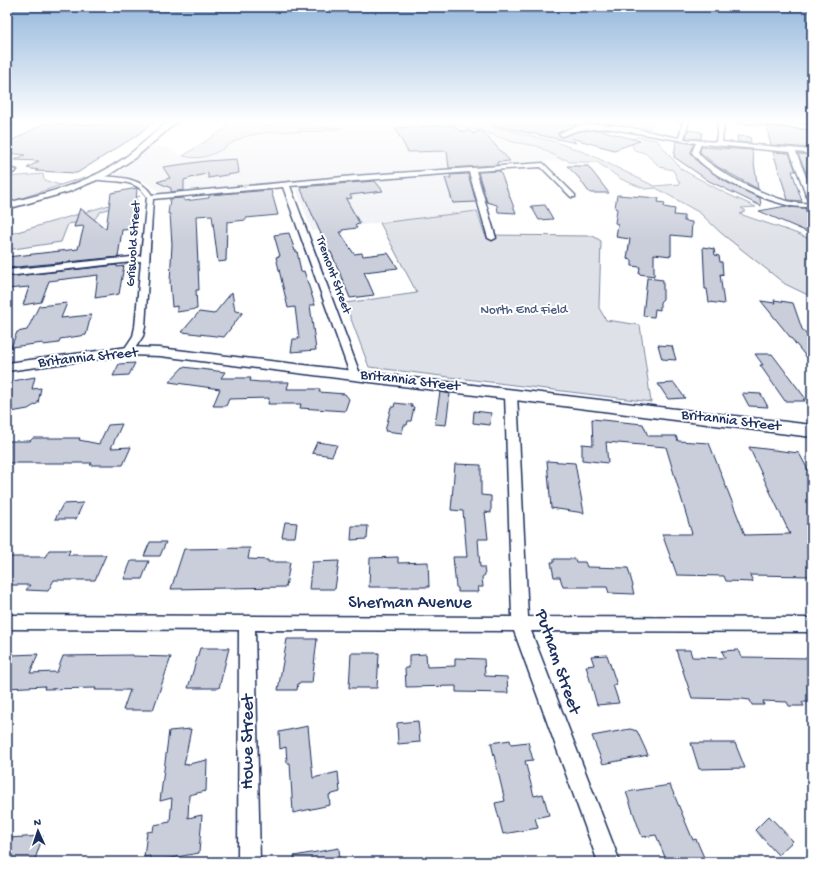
<svg xmlns="http://www.w3.org/2000/svg" width="819" height="869" viewBox="0 0 819 869" font-family="'Gochi Hand',sans-serif">
  <style>
    .built { fill: #eff0f4 }
    .green { fill: #dee1e7; stroke: #7c88a2 }
    .building { fill: #caceda; stroke: #1b2f5e }
    .lines { fill: none; stroke-linecap: round; stroke-linejoin: round }
    .minor-casing { stroke: #1b2f5e; stroke-width: 3 }
    .secondary-casing { stroke: #1b2f5e; stroke-width: 3 }
    .minor { fill: #fff; fill-rule: evenodd }
    .secondary { fill: #fff; fill-rule: evenodd }
    .labels { text-anchor: middle; dominant-baseline: central; stroke-width: 4; stroke-linejoin: round; paint-order: stroke }
    .far-street-label { font-size: 13px; fill: #1b2f5e; stroke: #fff }
    .far-park-label { font-size: 13px; fill: #4c5c80; stroke: #fff }
    .street-label { font-size: 15px; fill: #1b2f5e; stroke: #fff }
    .near-street-label { font-size: 18px; fill: #1b2f5e; stroke: #fff }
  </style>
  <rect width="100%" height="100%" fill="#fff"/>
  <filter id="ink" filterUnits="userSpaceOnUse"><feTurbulence type="fractalNoise" baseFrequency=".025" numOctaves="2"/><feDisplacementMap in="SourceGraphic" scale="8" xChannelSelector="R" yChannelSelector="G"/><feConvolveMatrix kernelMatrix="1 2 1 2 8 2 1 2 1" color-interpolation-filters="sRGB"/></filter>
  <g filter="url(#ink)">
    <path class="built" d="M309,120h124l52,12 28,10 24,4 1,2 23,11 7,1 -100,6 9,45 -165,20 -19,-50 -131,12 -20,-13 -26,-5 35,-29 20,3 7,5 11,3 21,-1 40,-21 51,-10z"/>
    <path class="green" d="M227,120l41,6 18,-6h23l-8,5 -2,4 39,-2 4,1c-29,7 -61,0 -91,7 -26,6 -36,29 -68,21l44,-29 -1,-4h-38l-8,-2z
      M433,120h57l-1,2 2,4 65,16 33,12 65,32 26,-2 -7,-14 -13,-3 -15,-14 -11,-3 -4,-11 9,-2 18,3 24,29 44,24 31,14 -15,1 5,3 -6,3c24,9 48,15 72,26v57l-27,-13 -64,-51 -21,-20 -44,-25 -11,1 -24,-10 -24,-17h-28l-3,-3h-5l-24,-13 -24,-4 -28,-10z
      M559,120h95l-4,9h-16l-27,-6z
      M43,174l1,6 16,5 25,-8 -78,26v-26z
      M140,196l-40,16 -6,8 -26,4 -7,18 -54,8v-15z
      M477,211l8,24 108,1 8,5 -2,67 7,12 34,5 11,77 -282,-35 -24,-64 72,-10 -37,-70z"/>
    <path class="building" d="M108,120h48l-20,16 -59,37 -41,-2 2,-1 -11,-2 12,-7 -25,-1 11,-5 -18,-2v-10l38,-20 56,2z
      M494,120h56l27,5 -19,8v1l3,3 18,-6 21,-1 40,11 -26,9 -43,-12 5,5 -83,-18z
      M449,125l7,2 4,4h10l3,3 8,-4 29,31 -13,1 1,3 -49,3 -2,-17 -39,1 -13,-24z
      M766,126l41,4 5,12v6l-41,-3z
      M688,130l14,2 -1,7 -15,-1z
      M737,136l13,1 1,6 -13,-1z
      M676,141l18,3 -3,9 8,10 29,20 32,15 1,8 -52,-25 -35,-24z
      M701,147l51,3 6,39 -40,-22 -18,-15z
      M773,152l16,1 7,18h-4l10,30 -14,-1z
      M798,154l14,1v18l-6,-1z
      M237,159l2,14 -31,5v-5l-24,7v10l-13,2v-4l-14,-6 13,-4 -7,-11 43,-6z
      M567,166h21l21,27h-18l-3,-2 -9,-13z
      M500,171l16,42 -18,-1 -1,-7 -10,-3 -9,-30z
      M468,174l8,28 -23,1 -8,-25h6l-1,-3z
      M375,181l8,10 -33,4 2,3 -6,1 14,25 -5,1 2,3 -15,2 1,2h-3l14,22 8,-1 1,3 25,-3 10,15 -34,4 10,23 -24,3 -19,-46h-2l-29,-65z
      M137,188l-3,41 -12,1 -4,27 -111,11v-11l71,-8 6,-23 -10,1 6,-19 26,21 5,-36z
      M271,190l7,25 -32,3v2l-19,2 -1,39 -8,1 -6,-47 -16,1 3,74h-3l1,19 -20,3v-6l-5,1 -2,-25 2,-38 -2,-30h-2l2,-15 14,-1v3l25,-3v-3z
      M617,195l42,3 -1,4 7,1 -1,4 11,2 -1,6 10,1v5l8,1 -1,15 -20,-2v21l-17,-2v22l-15,-2 1,-7 -8,-1v-6l-5,-1 3,-20 -14,-2 2,-13 -3,-1 2,-14 -2,-1z
      M545,205l8,14 -14,1 -8,-14z
      M786,206l5,2v-1l14,1 3,9 4,-1v18l-53,-23z
      M289,233l6,18h2l4,21 3,-1 11,34h-5l6,45 -25,2 2,-13h6l-4,-32 -7,1 -12,-51 4,-1 -6,-21z
      M703,247l11,2 1,6 4,1 1,6h2l1,13 -3,-1 4,30 -15,-2 -2,-13h-2z
      M117,265v2l7,-1 -5,28 -24,4 3,-23 -49,6 -8,21 -18,3 6,-18 -22,2v-12z
      M647,278l16,2v19l-3,3v8l-5,-1 -1,8 -11,-1z
      M232,292l3,19 8,1 -19,25 -42,-5 17,-20 15,2z
      M774,300l19,3 9,26 10,13v22l-51,-63 14,2z
      M67,303l-6,15 30,-3 -5,20 -26,4 -1,4 -16,2v-2l-32,4 6,-15 10,-2 12,-24z
      M658,345l14,1 4,14 -14,-1z
      M755,354h17l34,45h-3l2,2h-20l-25,-36h3z
      M135,363l-6,12 -16,1 6,-12z
      M183,367l42,5 -4,6h30l-1,3 10,1h29l-2,7h33l-1,3 26,2 4,5 -4,12 -45,-3 1,-4h-33l1,-6 -40,1 -3,7h-13l7,-17 -51,-7z
      M35,377l-3,12 9,-1 -3,15 -10,6 -17,3 1,-5 -5,1v-26z
      M674,383l11,15 -17,1 -10,-15z
      M440,392l10,2 -4,31 -11,-1z
      M742,393l19,1 7,13 -19,-1z
      M395,403l17,2 -1,2h3l-3,14h-3l-1,4h-3l-2,8 -17,-2 6,-24h3z
      M474,411l17,2 -1,12 -17,-2z
      M592,419l51,5 5,12h28l2,5 31,2 36,92 45,-1 -41,-87 50,6 13,24v99l-62,-1 3,7 -27,-1 -2,-5 -47,-1 -15,-41h30l-26,-87 -60,-5 2,21 -26,-3v-16l11,1z
      M122,424l-11,24 20,-1 -8,18h-33l2,-2h-85v-22h23l3,-3h47l-1,2 20,4 9,-19z
      M317,442l20,3 -5,11 -20,-3z
      M547,461l28,2 9,50 -33,-5z
      M455,464l26,1v30l10,1v17l-6,-1 3,27h-10l2,28h4l1,8 -3,2 1,10h-5l1,5h-21v-4l-2,-1 -3,-30h14l-4,-46 -12,-1z
      M83,503l-7,16h-21l8,-15z
      M285,522l12,1 -2,14h-13z
      M352,526h16l-1,13 -16,1z
      M150,542h16l-6,14h-16z
      M250,548l-2,11 20,1v2h22l-4,25 -115,2 13,-40z
      M49,550h21l-2,5h38l-11,25h-41l-6,11 -22,-1 4,-5h-23v-28h38z
      M398,557v6l30,-1 1,25h-60l1,-29z
      M554,559h21l1,3h9l2,5 41,1 5,18 -1,1 2,7 -25,-1 -2,-6h-44l-3,-10h-6l-3,-15h3z
      M131,561h18l-7,18h-18z
      M339,561l-4,28h-26l3,-27z
      M287,639h30l-5,44h-14l-1,7h-19z
      M200,648h29l-10,40h-31z
      M676,650h14l2,7 33,1 -3,-7 16,-1 3,7 71,1v44h-10l2,4h-15l-2,-4 -24,-1 1,4h-12l-2,-5 -8,-1 -50,-1z
      M351,653h28l-2,35h-28z
      M38,654l-8,19 27,-1 6,-16 70,-1v1l38,1 -18,53h-30l7,-20h-35l1,-2 -52,1 1,-3 -38,2v-22l5,-11z
      M426,654l1,13 28,-1v-8l29,1 1,17 22,1 1,16 -52,-1v-6l-50,1 -1,-19h4v-13z
      M607,655l10,30h-4l6,18 -22,2 -11,-39 8,-1 -3,-9z
      M418,721l2,21 -22,2 -1,-21z
      M308,726l5,52 25,-6 2,20 -11,3 1,10 -37,8 -3,-50h-3l-1,-16 -6,2 -1,-17z
      M191,729l-7,36 23,-5 -1,31 -17,4 -1,23 14,-3 -3,38 -49,9v-6l-6,1 3,-25 6,-1 1,-6 16,-3 2,-24 -12,3 9,-70z
      M630,729l7,2 11,24 -45,9 -11,-28z
      M510,740l1,4 17,-2 5,18 -8,1 9,35 9,-2 6,21 -14,3 3,10 -35,6 -8,-31 10,-2 -14,-58z
      M691,743h44l10,25 -46,1z
      M670,785l23,55 3,-1 10,23h-39l-11,-27 -14,2 -16,-45z
      M769,816l24,25 -15,14 -23,-25z
      M43,836l-9,26h-27v-24z
      M339,848l1,14h-45l-1,-6z"/>
    <g class="lines">
      <defs>
        <path id="minor" d="M15,120h7l-15,7v-4z
          M672,120l17,1 -5,18 32,3 3,-22h5l-2,22 90,8v4l-16,-2 16,40v14c-26,8 -107,-30 -120,-54l4,-9 -89,-15 -28,2 -17,6 -3,-2c31,-21 86,-2 120,4l4,-16zM701,144l89,8 19,50c-19,9 -100,-32 -111,-50z
          M733,120l79,5v4l-76,-7z
          M543,163l32,32v2h-4l-30,-30 -65,4 20,67 -4,2 -4,-2 -19,-66 -179,14 70,188 -5,3 -5,-3 -67,-187 -130,12 -8,128 -2,9 -11,17 -4,1 -5,-3 10,-15 2,-9 6,-66 -134,15v-6l134,-14 6,-59c-11,-20 -35,-14 -53,-18v-2l2,-1c19,1 45,0 56,19l202,-19z
          M12,169l5,1 -10,7v-5z
          M511,391l6,3 11,223 284,1v14l-281,-1 89,231h-22l-84,-231 -259,-1 5,232h-22l1,-232 -232,-1v-14l505,2 -7,-223z"/>
        <path id="secondary" d="M170,120h9l-43,37 -27,18 -41,17 -61,17v-6c40,-10 82,-20 116,-44 17,-12 31,-27 47,-39z
          M128,347l32,1 652,77v12l-652,-81 -32,-1 -121,16v-8z"/>
      </defs>
      <use href="#minor" class="minor-casing"/>
      <use href="#secondary" class="secondary-casing"/>
      <use href="#minor" class="minor"/>
      <use href="#secondary" class="secondary"/>
    </g>
  </g>
  <linearGradient id="sky" x2="0" y2="1"><stop stop-color="#93b7dc"/><stop offset="0.5" stop-color="#fff"/><stop offset="1" stop-color="#fff" stop-opacity="0"/></linearGradient>
  <rect width="819" height="242" fill="url(#sky)"/>
  <g class="labels">
    <g class="far-street-label">
      <text transform="translate(134 244) rotate(-86)">Griswold Street</text>
      <text transform="translate(333 275) rotate(70)">Tremont Street</text>
    </g>
    <g class="far-park-label">
      <text x="524" y="310">North End Field</text>
    </g>
    <g class="street-label">
      <text transform="translate(88 358) rotate(-6)">Britannia Street</text>
      <text transform="translate(410 381) rotate(7)">Britannia Street</text>
      <text transform="translate(731 421) rotate(7)">Britannia Street</text>
    </g>
    <g class="near-street-label">
      <text x="410" y="603">Sherman Avenue</text>
      <text transform="translate(557 662) rotate(71)">Putnam Street</text>
      <text transform="translate(248 742) rotate(-90)">Howe Street</text>
    </g>
  </g>
  <rect width="819" height="869" fill="none" stroke="#fff" stroke-width="24"/>
  <rect x="12" y="12" width="795" height="845" fill="none" stroke="#1b2f5e" stroke-width="1.5" filter="url(#ink)"/>
  <g transform="translate(38 831) rotate(357)" stroke="#ffffff" stroke-width="3" paint-order="stroke">
  <path d="M0-3L7 15L0 10L-7 15Z" fill="#1b2f5e"/>
  <text y="-6" font-size="11" font-weight="bold" text-anchor="middle" fill="#1b2f5e">N</text>
  </g>
</svg>
